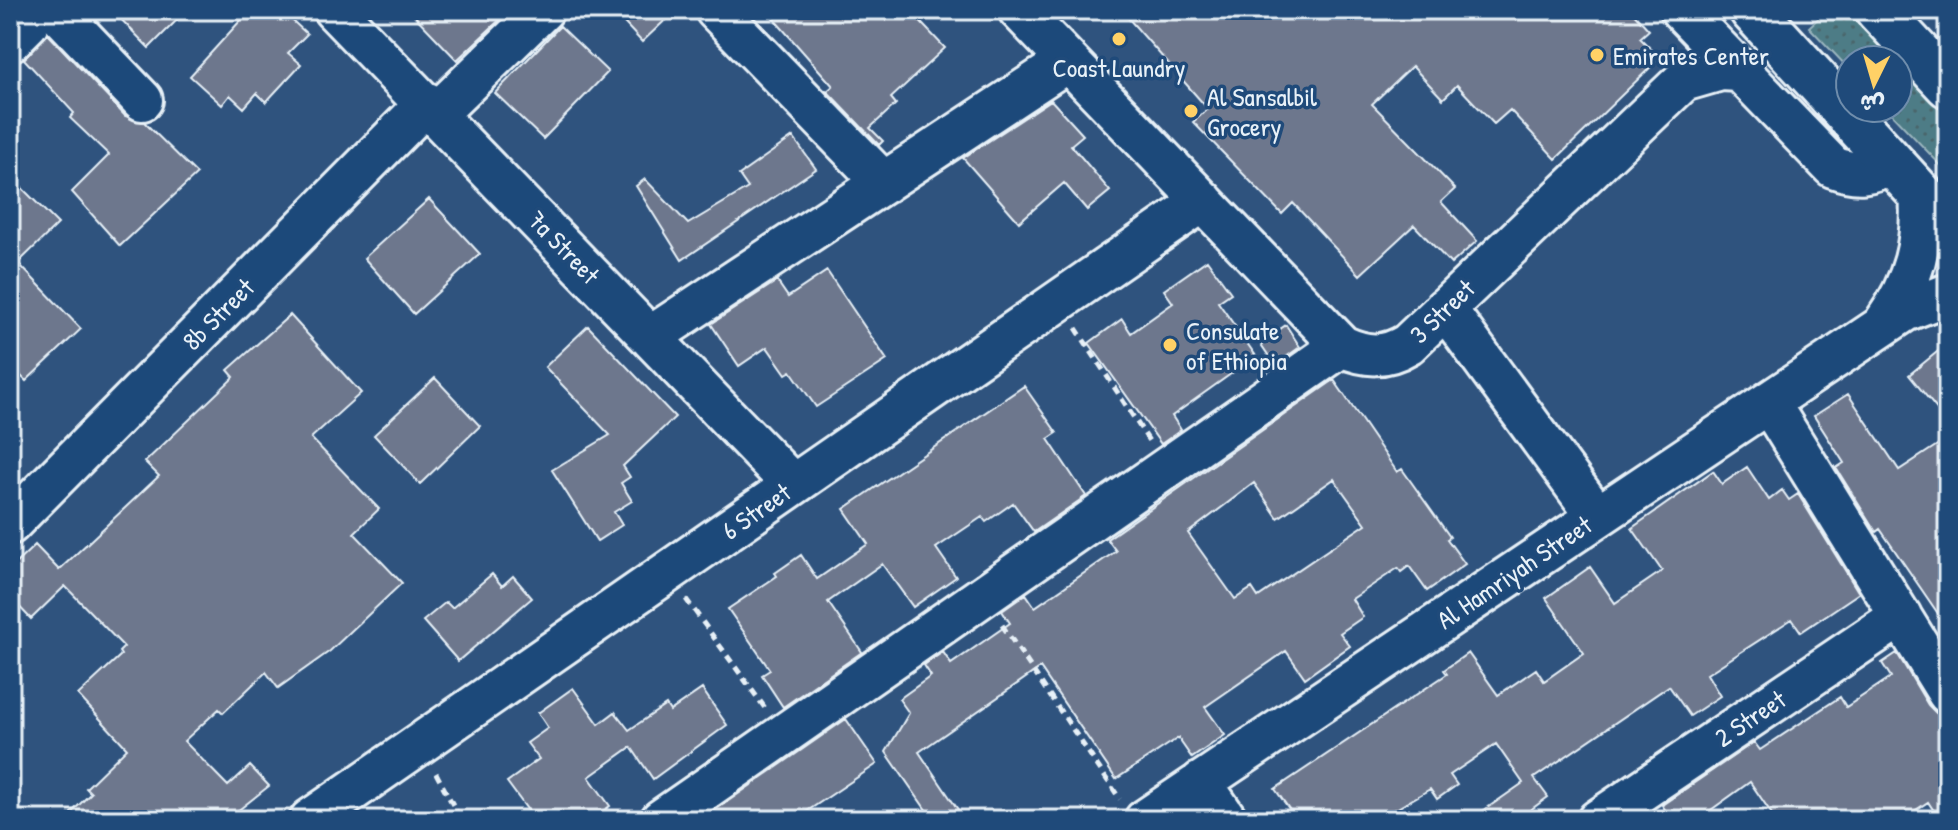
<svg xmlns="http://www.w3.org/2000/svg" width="1958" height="830" viewBox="0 0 1958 830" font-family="'Patrick Hand','Playpen Sans Arabic',sans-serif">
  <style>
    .grass { fill: url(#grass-dots); stroke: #9bb6bf; stroke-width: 2 }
    .building { fill: #6d778d; stroke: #e8f1f8; stroke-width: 2; fill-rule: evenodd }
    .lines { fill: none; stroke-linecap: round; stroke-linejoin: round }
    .minor-casing { stroke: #e8f1f8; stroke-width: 46 }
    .major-casing { stroke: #e8f1f8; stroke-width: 50 }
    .path { stroke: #e8f1f8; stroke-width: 5; stroke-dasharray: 8 6; stroke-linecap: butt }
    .minor { stroke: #1f4a7a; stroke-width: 40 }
    .major { stroke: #1f4a7a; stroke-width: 44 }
    .poi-dot { fill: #ffd166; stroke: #1f4a7a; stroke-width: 3 }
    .labels { text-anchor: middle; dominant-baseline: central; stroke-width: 7; stroke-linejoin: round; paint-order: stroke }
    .poi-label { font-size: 26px; fill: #e8f1f8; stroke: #1f4a7a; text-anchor: start }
    .street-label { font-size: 26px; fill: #e8f1f8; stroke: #1f4a7a }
  </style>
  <defs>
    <pattern id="grass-dots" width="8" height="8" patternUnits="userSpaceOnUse" patternTransform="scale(2)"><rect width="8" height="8" fill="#4e7c86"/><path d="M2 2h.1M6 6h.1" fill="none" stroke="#4a656b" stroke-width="1.8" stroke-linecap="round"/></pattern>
  </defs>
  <rect width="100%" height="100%" fill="#2f537e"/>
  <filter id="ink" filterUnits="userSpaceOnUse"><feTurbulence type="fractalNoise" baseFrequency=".0125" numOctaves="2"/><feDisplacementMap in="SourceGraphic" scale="16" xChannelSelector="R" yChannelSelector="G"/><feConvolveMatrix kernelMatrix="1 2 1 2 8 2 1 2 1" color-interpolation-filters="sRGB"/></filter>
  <g filter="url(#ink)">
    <path class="grass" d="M1827,10h18l49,50h-44v10l-41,-43z
      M1898,64l50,52v57l-62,-65h12z"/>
    <path class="building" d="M112,10h75l-38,38z
      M250,10h31l26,24 -19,19 13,11 -35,38 -9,-9 -13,15 -14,-13 -8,10 -32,-29z
      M409,10h101l-53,50z
      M612,10h64l-34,32z
      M766,10h143l36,38 -54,50 5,6 -26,24 13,13 -4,4 -52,-54 6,-5z
      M1121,10h510l18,20 -9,8 20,20 -104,101 -46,-49 -16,14 -37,-39 -14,14 -31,-33 -40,38 83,85 -14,13 36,39 -26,23 -37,-39 -54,50 -67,-72 -11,11 -89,-92 15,-13z
      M560,26l48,46 -65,67 -48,-46z
      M48,34l77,82 19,6 53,52 -77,72 -48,-54 37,-37 -39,-37 4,-5 -50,-54z
      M1051,100l32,35 -12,10 39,46 -23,19 -23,-27 -45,39 -56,-64z
      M793,137l23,32 -134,91 -46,-74 9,-7 43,45 60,-36 -9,-13z
      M10,176l48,48 -40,39 63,66 -55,52 -16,-16z
      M429,199l51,55 -66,60 -50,-56z
      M1207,260l24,33 -13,9 38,54 -84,60 9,14 -20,14 -72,-101 33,-24 9,14 42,-30 -9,-13z
      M827,271l60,89 -71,47 -25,-36 -5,3 -19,-27 -28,19 -28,-42 66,-43 11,16z
      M290,315l71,78 -50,45 68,71 -25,24 48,50 -72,68 -52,37 -12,-16 -43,41 -4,-4 -35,32 44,45 22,-20 19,20 -43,34h-162l27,-27 -5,-5 41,-40 -49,-53 43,-40 -2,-3 5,-5 -59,-61 -34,33 -21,-22v-28l25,-24 24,25 100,-94 -14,-14 89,-85 -6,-7z
      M1286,325l14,22 -25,18 -15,-22z
      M588,326l87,91 -52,49 7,11 -9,6 11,18 -18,11 8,13 -25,16 -45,-71 58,-35 -65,-68z
      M1948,343v80l-39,-48z
      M435,378l45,48 -60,58 -46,-49z
      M1334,380l63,92 5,-3 48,68 -3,2 18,25 -38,27 -18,-25 -8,6 -3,-4 -46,31 11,18 -23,16 10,13 -45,32 -19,-27 -81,56 20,28 -33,23 -14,-20 -62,41 -76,-111 -121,84 46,68h-32l-47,-68 23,-39 -10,-14 32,-23 -7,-11 19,-13 8,12 59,-41 -8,-12 24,-17 9,13 81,-56 -9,-12zM1334,479l32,45 -108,73 -6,-9 -17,11 -47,-66 66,-50 24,35z
      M1024,386l33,47 -9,6 38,57 -52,36 -21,-29 -27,19 -4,-5 -46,31 20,29 -43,30 -31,-43 -54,38 34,50 -79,55 -21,-32 8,-5 -42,-61 49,-33 -2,-3 26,-18 16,24 51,-35 -24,-35z
      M1848,394l51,76 49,-32v190l-68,-99 -4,3 -40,-64 8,-5 -30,-47z
      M1747,467l22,33 13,-10 7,10 9,-6 61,99 -58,39 -9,-13 -85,55 13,22 -30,20 -21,-30 -135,92 14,19 -19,14 6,9h-65l53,-37 -27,-39 -46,31 7,10 -20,14 -7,-10 -53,31h-80l-22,-31 172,-115 -3,-4 24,-17 30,42 38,-26 8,12 40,-28 -38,-55 44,-31 25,36 47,-32 -30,-43 81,-57 9,13z
      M492,574l10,12 11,-10 19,22 -74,63 -35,-40 23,-19 6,6z
      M1897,653l31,52 8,8 12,3v104h-8l-12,-18 -27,18h-125l-26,-38 -53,38h-25l-10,-15 92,-63 6,8 80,-53 6,10 45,-30 -9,-14z
      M573,688l26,36 16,-12 14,18 37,-25 4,6 32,-22 25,36 -74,54 -22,-32 -42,30 21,29 -20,14h-55l-28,-38 32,-23 -12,-16 21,-15 -10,-15z
      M846,719l31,45 -83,56h-93z"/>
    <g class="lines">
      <defs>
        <path id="minor" d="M56,10l86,90
          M334,10l459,475
          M716,10l168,173
          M1019,10l323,336c24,11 43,12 66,-2l275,-263 38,-11 19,1
          M1681,10l152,157c24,9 37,7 59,-4
          M10,41l18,-18 5,-13
          M436,114l107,-104
          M1445,308l152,208
          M1885,322c29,-41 39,-80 35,-129
          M650,337l418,-276
          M1769,403l179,290
          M10,524l417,-421
          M1201,782l26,38
          M310,820l893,-619
          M661,820l681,-474
          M1145,820l760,-509 43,-17
          M1598,820l303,-204"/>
        <path id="major" d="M1752,10l196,214
          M1878,10l70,75"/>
      </defs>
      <use href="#minor" class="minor-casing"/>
      <use href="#major" class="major-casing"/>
      <path class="path" d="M1076,328l73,113
        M686,599l79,109
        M1002,625l118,174
        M436,773l25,47"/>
      <use href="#minor" class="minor"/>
      <use href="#major" class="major"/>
    </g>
  </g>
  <g class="poi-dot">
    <circle cx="1119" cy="39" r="8"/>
    <circle cx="1597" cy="55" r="8"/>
    <circle cx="1191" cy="111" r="8"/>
    <circle cx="1170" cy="345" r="8"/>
  </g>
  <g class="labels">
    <g class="poi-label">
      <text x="1613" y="55">Emirates Center</text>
      <text x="1119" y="67" text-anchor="middle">Coast Laundry</text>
      <text x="1207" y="96">Al Sansalbil<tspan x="1207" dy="30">Grocery</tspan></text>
      <text x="1186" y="330">Consulate<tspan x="1186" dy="30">of Ethiopia</tspan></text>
    </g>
    <g class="street-label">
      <text transform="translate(564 247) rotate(46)">7a Street</text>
      <text transform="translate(1442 311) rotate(-44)">3 Street</text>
      <text transform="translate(218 314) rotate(-45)">8b Street</text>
      <text transform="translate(756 511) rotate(-35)">6 Street</text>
      <text transform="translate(1514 572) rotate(-34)">Al Hamriyah Street</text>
      <text transform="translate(1750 718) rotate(-34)">2 Street</text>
    </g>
  </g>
  <rect width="1958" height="830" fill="none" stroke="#1f4a7a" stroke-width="40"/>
  <rect x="20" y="20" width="1918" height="790" fill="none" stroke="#e8f1f8" stroke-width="3" filter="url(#ink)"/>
  <g transform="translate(1874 84) rotate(185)"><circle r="38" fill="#1f4a7a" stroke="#6f8dac" stroke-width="2"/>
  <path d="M0-6L14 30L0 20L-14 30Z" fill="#ffd166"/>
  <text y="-12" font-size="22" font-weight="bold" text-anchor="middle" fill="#e8f1f8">ش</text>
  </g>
</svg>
